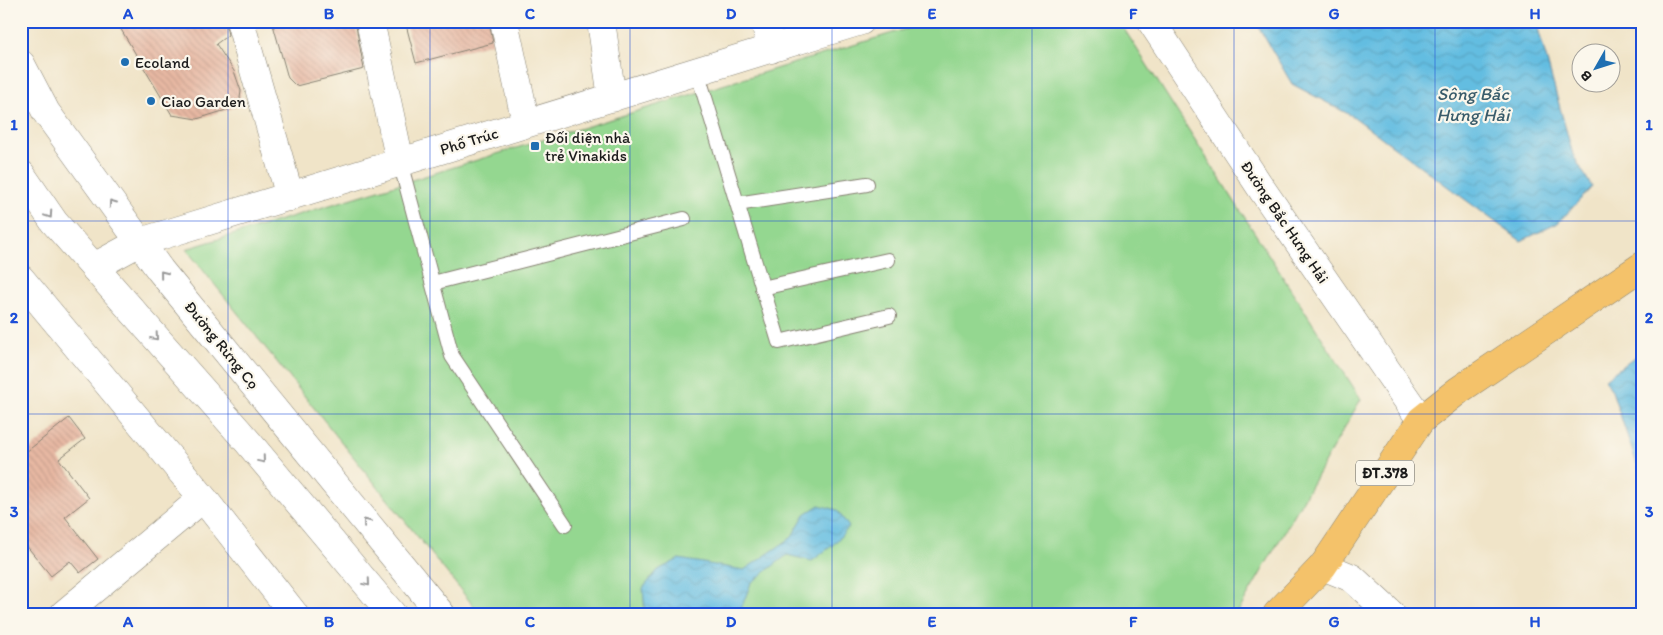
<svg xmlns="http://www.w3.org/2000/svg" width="1663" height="635" viewBox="0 0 1663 635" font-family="Itim,sans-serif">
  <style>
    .green { fill: #94d790; stroke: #587a56 }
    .water { fill: url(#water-waves); stroke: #406c7e }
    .building { fill: url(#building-back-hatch) }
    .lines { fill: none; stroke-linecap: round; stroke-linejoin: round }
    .service-casing { stroke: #868072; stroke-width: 16 }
    .minor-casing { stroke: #868072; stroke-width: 29 }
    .tertiary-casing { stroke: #868072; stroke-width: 29 }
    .primary-casing { stroke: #868072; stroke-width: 29 }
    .service { stroke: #fff; stroke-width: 14 }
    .minor { stroke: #fff; stroke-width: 28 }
    .tertiary { stroke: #fff; stroke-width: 28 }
    .primary { stroke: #f4c26a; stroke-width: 28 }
    .oneway { stroke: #999 }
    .grid { fill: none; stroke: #1d4ed8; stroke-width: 1; stroke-opacity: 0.55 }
    .poi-dot { fill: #1f6fb2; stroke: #fbf7ec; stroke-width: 2 }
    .labels { text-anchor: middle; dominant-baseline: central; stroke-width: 4.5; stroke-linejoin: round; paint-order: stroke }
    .shield { fill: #fbf7ec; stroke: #5f5e5a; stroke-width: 1 }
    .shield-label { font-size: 15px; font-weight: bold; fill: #1c1c1c }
    .poi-label { font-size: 16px; fill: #1c1c1c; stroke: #fbf7ec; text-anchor: start }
    .street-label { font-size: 16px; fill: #1c1c1c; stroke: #fbf7ec }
    .water-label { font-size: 18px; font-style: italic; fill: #395c6b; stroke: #fbf7ec }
    .neatline { fill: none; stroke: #1d4ed8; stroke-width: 2 }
    .grid-label { font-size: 16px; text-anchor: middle; font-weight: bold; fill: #1d4ed8 }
  </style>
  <defs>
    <pattern id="water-waves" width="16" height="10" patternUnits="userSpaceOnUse" patternTransform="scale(1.25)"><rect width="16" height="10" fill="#64bde1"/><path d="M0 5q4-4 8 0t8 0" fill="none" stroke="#56a2c0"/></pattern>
    <pattern id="building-back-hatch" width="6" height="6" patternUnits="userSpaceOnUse" patternTransform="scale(1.25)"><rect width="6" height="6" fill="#e7b8a3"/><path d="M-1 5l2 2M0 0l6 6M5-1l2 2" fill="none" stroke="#c69e8c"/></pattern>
  </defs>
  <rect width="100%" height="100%" fill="#fbf7ec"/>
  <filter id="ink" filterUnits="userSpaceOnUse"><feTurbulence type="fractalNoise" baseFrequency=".02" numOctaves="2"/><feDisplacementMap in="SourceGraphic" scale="10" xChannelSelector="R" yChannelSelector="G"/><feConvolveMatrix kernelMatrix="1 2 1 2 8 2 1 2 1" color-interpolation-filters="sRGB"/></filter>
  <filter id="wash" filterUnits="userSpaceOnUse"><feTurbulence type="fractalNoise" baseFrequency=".0096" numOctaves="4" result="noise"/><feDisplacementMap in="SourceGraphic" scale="20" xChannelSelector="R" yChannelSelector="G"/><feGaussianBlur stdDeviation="1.12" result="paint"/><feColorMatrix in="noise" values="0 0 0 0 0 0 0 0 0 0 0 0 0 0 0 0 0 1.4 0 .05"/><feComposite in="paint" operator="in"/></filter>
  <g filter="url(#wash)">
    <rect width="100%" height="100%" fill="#f0e4c8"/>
    <path class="green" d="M932,21h187l242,378 -124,215h-757l-294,-365z"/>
    <path class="water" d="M1255,21h281l37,134 19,32 -34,36 -37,18 -167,-124 -62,-33z
      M1642,351v128l-30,-88 -7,-12z
      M819,505l18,5 12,17 -15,17 -22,17 -25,-6 -36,28 -12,31h-94l-2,-26 15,-18 21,-11 65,11 47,-32 14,-24z"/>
    <g id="blocks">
      <path class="building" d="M116,21h109l3,14 -12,9 18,27 7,20 -2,15 -42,13 -25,-4z
        M272,21h83l9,48 -68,17 -8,-8z
        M405,21h84l4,22 -77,20z
        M69,418l16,21 -26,20 30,39 -24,19 33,42 -18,14 -10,-12 -19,15 -30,-37v-83z"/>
    </g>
  </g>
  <g filter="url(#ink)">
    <use href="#blocks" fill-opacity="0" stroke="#868072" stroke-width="1"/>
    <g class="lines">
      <defs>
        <path id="service" d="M697,71l82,271 110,-26
          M400,162l52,194 113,169
          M737,204l130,-20
          M433,283l251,-64
          M762,288l126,-28"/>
        <path id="minor" d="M240,21l50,176
          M370,21l30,141
          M504,21l22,102
          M601,21l11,77
          M765,21l6,28
          M94,267l46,-25 721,-221
          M21,279l182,219 91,116
          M64,614l139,-116"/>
        <path id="tertiary" d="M1151,21l112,170 158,229
          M21,64l25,48 114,158 281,344
          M21,174l33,48 194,220 144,172
          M1323,566l29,12 39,36"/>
        <path id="primary" d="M1277,614l46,-48 98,-146 38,-30 183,-124"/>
      </defs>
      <use href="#service" class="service-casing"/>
      <use href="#minor" class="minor-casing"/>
      <use href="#tertiary" class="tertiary-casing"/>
      <use href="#primary" class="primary-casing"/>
      <use href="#service" class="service"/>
      <use href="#minor" class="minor"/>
      <use href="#tertiary" class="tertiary"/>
      <use href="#primary" class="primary"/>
    </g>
    <defs><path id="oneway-chevron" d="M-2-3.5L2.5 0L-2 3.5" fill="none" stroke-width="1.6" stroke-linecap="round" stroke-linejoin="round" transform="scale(1.25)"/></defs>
    <g class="oneway">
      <use href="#oneway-chevron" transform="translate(112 203) rotate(-126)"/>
      <use href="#oneway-chevron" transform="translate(49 215) rotate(56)"/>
      <use href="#oneway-chevron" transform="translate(163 274) rotate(-129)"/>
      <use href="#oneway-chevron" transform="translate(155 337) rotate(49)"/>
      <use href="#oneway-chevron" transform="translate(262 460) rotate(50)"/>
      <use href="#oneway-chevron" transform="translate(366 522) rotate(-129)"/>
      <use href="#oneway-chevron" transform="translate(367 583) rotate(50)"/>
    </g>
  </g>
  <path class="grid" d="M228,21v593M430,21v593M630,21v593M832,21v593M1032,21v593M1234,21v593M1435,21v593M21,221h1621M21,414h1621"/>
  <g class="poi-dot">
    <circle cx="125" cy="62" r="5"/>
    <circle cx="151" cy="101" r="5"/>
    <rect x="530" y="141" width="10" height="10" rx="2.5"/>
  </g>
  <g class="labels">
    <rect class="shield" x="1356" y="460.5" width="58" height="25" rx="4"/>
    <g class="shield-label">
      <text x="1385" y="473">ĐT.378</text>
    </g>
    <g class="poi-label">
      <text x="135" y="62">Ecoland</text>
      <text x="161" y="101">Ciao Garden</text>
      <text x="545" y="137">Đối diện nhà<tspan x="545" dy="18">trẻ Vinakids</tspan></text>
    </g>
    <g class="street-label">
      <text transform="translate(469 141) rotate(-17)">Phố Trúc</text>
      <text transform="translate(1285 222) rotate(56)">Đường Bắc Hưng Hải</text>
      <text transform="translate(222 345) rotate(51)">Đường Rừng Cọ</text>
    </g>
    <g class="water-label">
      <text x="1473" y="94">Sông Bắc<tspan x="1473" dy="21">Hưng Hải</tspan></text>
    </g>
  </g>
  <rect width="1663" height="635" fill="none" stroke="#fbf7ec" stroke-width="55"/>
  <g transform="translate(1596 68) rotate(231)"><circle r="24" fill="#fbf7ec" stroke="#a29f99"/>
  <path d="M0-4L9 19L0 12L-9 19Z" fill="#1f6fb2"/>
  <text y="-8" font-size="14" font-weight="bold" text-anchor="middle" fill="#1c1c1c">B</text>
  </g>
  <rect x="28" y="28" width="1608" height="580" class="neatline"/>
  <g class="grid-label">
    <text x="128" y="19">A</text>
    <text x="329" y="19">B</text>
    <text x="530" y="19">C</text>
    <text x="731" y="19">D</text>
    <text x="932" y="19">E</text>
    <text x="1133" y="19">F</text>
    <text x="1334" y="19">G</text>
    <text x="1535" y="19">H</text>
    <text x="14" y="130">1</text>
    <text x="1649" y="130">1</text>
    <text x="14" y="323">2</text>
    <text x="1649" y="323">2</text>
    <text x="14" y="517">3</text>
    <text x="1649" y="517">3</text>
    <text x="128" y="627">A</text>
    <text x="329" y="627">B</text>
    <text x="530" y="627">C</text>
    <text x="731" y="627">D</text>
    <text x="932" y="627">E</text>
    <text x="1133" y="627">F</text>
    <text x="1334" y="627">G</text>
    <text x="1535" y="627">H</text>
  </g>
</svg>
